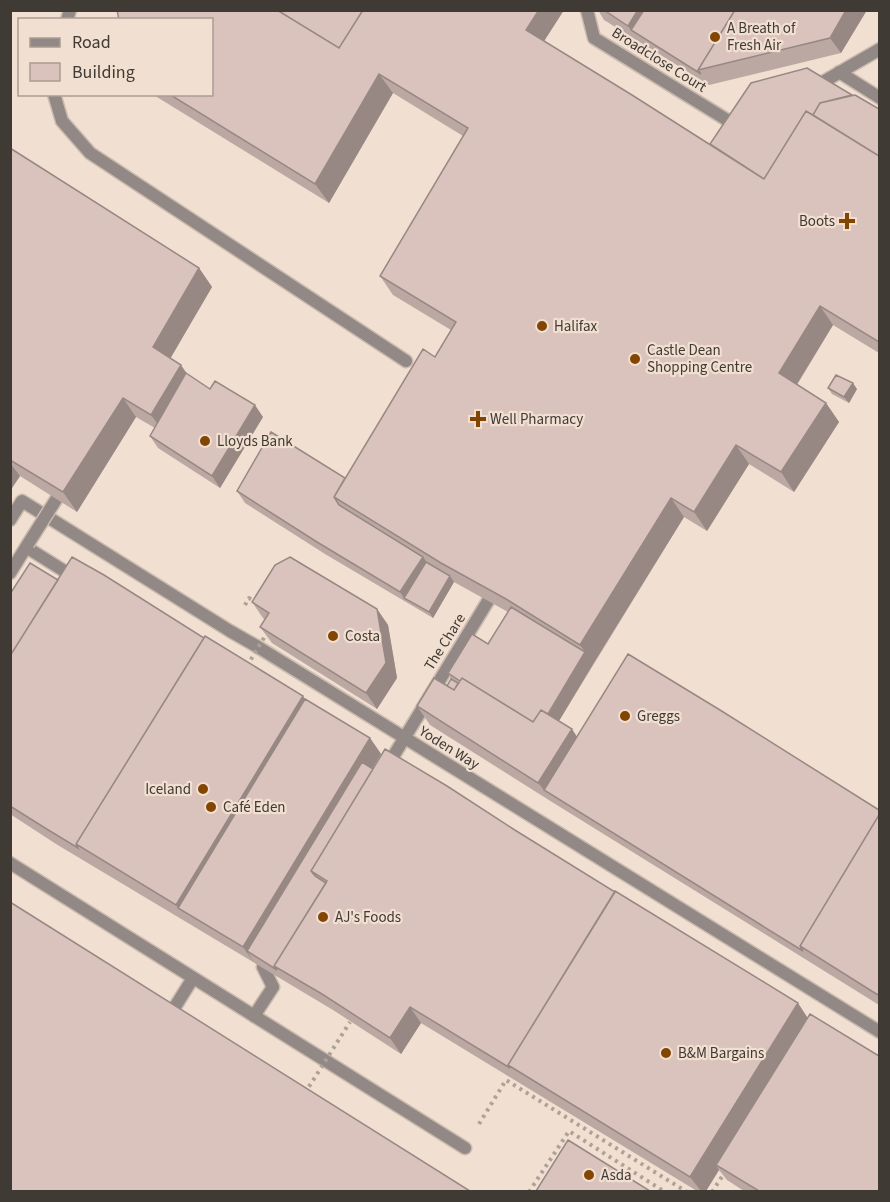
<svg xmlns="http://www.w3.org/2000/svg" width="890" height="1202" viewBox="0 0 890 1202" font-family="'Source Sans 3',sans-serif">
  <style>
    .lines { fill: none; stroke-linecap: round; stroke-linejoin: round }
    .lane-casing { stroke: #cabbae; stroke-width: 15 }
    .street-casing { stroke: #cabbae; stroke-width: 15 }
    .path { stroke: #aea196; stroke-width: 4; stroke-dasharray: 3 4.5; stroke-linecap: butt }
    .lane { stroke: #928986; stroke-width: 12 }
    .street { stroke: #928986; stroke-width: 12 }
    .street-bridge-casing { stroke: #cabbae; stroke-width: 15; stroke-linecap: butt }
    .path-bridge { stroke: #aea196; stroke-width: 4; stroke-dasharray: 3 4.5; stroke-linecap: butt }
    .street-bridge { stroke: #928986; stroke-width: 12 }
    .wall { fill: #bba8a2 }
    .shaded-wall { fill: #988884 }
    .building { fill: #d9c3bc; stroke: #988884; stroke-width: 1.5 }
    .poi-dot { fill: #834602; stroke: #f1dfd1; stroke-width: 2 }
    .labels { text-anchor: middle; dominant-baseline: central; stroke-width: 4.5; stroke-linejoin: round; paint-order: stroke }
    .poi-label { font-size: 15px; fill: #403a34; stroke: #f1dfd1; text-anchor: start }
    .street-label { font-size: 15px; fill: #403a34; stroke: #f1dfd1 }
  </style>
  <rect width="100%" height="100%" fill="#f1dfd1"/>
  <g class="lines">
    <defs>
      <path id="lane" d="M67,20l3,-10
        M54,94l8,27 28,32 316,208
        M10,863l455,285
        M173,1010l20,-32"/>
      <path id="street" d="M587,10l7,28 138,85
        M839,72l41,26
        M823,82l57,-33
        M10,520l12,-19 208,130 28,16 622,385
        M26,547l51,32
        M10,573l18,-29
        M391,760l97,-159
        M254,1016l19,-29 -10,-20"/>
    </defs>
    <use href="#lane" class="lane-casing"/>
    <use href="#street" class="street-casing"/>
    <path class="path" d="M245,605l4,-7 7,4
      M479,1124l27,-44 181,112
      M529,1192l40,-61 96,61
      M712,1192l13,-20"/>
    <use href="#lane" class="lane"/>
    <use href="#street" class="street"/>
    <defs>
      <path id="street-bridge" d="M28,544l36,-57"/>
    </defs>
    <use href="#street-bridge" class="street-bridge-casing"/>
    <path class="path-bridge" d="M247,666l21,-35
      M305,1093l45,-71"/>
    <use href="#street-bridge" class="street-bridge"/>
  </g>
  <path class="wall" d="M117,10h447l-20,31 166,103 142,-49 27,14v244l-46,-28 -36,60 29,18 13,19 -45,70 -45,-28 -42,67 -23,-14 -125,204 18,16 302,73v195l-327,-203 -122,-77 -13,-19 30,-20 4,-7 -3,-6 40,-29 20,-32 -54,-30 -21,36 -108,-64 -80,-51 -8,-12 108,-13 90,-121 16,-27 -58,-35 -13,-19 83,-140 -70,-43 -64,110 -177,-109h60z
    M598,10h269l-26,43 -132,32 -105,-65z
    M10,148l189,120 13,19 -42,71 16,15 24,16 53,28 -43,71 -62,-40 -8,-12 5,-8 -19,-11 -59,95 -57,-36 -10,15z
    M828,388l29,1 -8,14 -17,-9z
    M58,580l146,58 99,58 2,3 65,39 11,16 -8,14 506,423h-135l-17,-11 -8,-10 -13,21h-9l-276,-168 -20,31 -68,-44 -277,-166 -46,-30v-220z
    M252,602l125,7 11,16 9,53 -20,31 -105,-66 -12,-16 5,-7 -2,-2z"/>
  <path class="shaded-wall" d="M539,10h25l-25,39 -13,-19z
    M638,10h21l-28,20 -3,-4z
    M846,10h21l-26,43 -11,-15z
    M379,74l14,19 -64,110 -14,-19z
    M199,268l13,19 -46,79 -13,-19z
    M820,306l13,19 -41,67 -13,-19z
    M181,365l13,19 -29,50 -14,-19z
    M853,383l4,6 -8,14 -5,-6z
    M123,398l13,19 -59,95 -14,-20z
    M826,403l13,19 -45,70 -13,-20z
    M255,405l8,12 -43,71 -8,-12z
    M736,445l13,19 -42,67 -13,-19z
    M10,463l10,13 -10,15z
    M671,498l13,19 -91,147 -46,77 -8,-11 46,-78 -5,-7z
    M423,557l8,11 -27,30 -4,-6z
    M450,576l4,6 -21,36 -4,-6z
    M377,609l11,16 9,53 -20,31 -11,-16z
    M303,696l13,19 -138,193 -2,-3z
    M572,729l13,20 -41,41 -6,-7z
    M370,738l11,16 -124,204 -10,-7 7,12 -11,-16z
    M798,1003l13,20 -95,142 3,5 -13,21h-5l-11,-14z
    M410,1007l11,16 -20,31 -11,-16z"/>
  <path class="building" d="M117,10h160l62,38 24,-38h176l-13,20 106,65 132,84 42,-68 73,45v186l-59,-36 -41,67 47,30 -45,69 -45,-27 -42,67 -23,-14 -91,147 -74,-46 -65,-36 -107,-66 89,-148 12,8 21,-35 -76,-46 88,-148 -89,-54 -64,110 -146,-90h43v-74h-93z
    M277,10h86l-24,38z
    M604,10h34l-10,16z
    M644,10h91l-37,60 3,4 -70,-44z
    M735,10h111l-16,28 -132,32z
    M807,68l45,27 -32,8 -7,12 -7,-4 -42,68 -54,-35 41,-61z
    M855,95l24,14v47l-66,-41 7,-12z
    M10,148l189,120 -46,79 28,18 -30,50 -28,-17 -60,94 -53,-32z
    M186,373l24,16 5,-8 40,24 -43,71 -62,-40z
    M836,375l17,8 -9,14 -16,-9z
    M271,432l74,46 -11,19 5,8 84,52 -23,35 -83,-50 -80,-51z
    M72,557l32,18 100,63 -128,206 2,4 -33,-20 -35,-22v-150z
    M290,557l87,52 9,54 -20,30 -106,-66 9,-14 -17,-11 23,-37z
    M426,562l24,14 -21,36 -25,-14z
    M30,563l28,17 -48,76v-62z
    M511,607l74,45 -37,62 -7,-4 -8,12 -71,-44 -2,3 -12,-8 24,-39 16,10z
    M205,636l98,60 -127,209 -100,-61z
    M628,654l92,56 159,100v5l-79,131 3,5 -259,-161z
    M434,678l20,12 8,-12 71,44 8,-12 31,19 -34,54 -121,-77z
    M451,679l7,4 -4,7 -7,-4z
    M305,699l65,39 -127,209 -65,-39z
    M385,749l62,37 71,46 97,60 -107,173 2,3 -100,-61 -20,31 -68,-44 -48,-28 53,-85 -16,-10z
    M362,762l11,7 -62,102 4,5 11,7 -52,83 3,4 -30,-19z
    M879,815v177l-1,3 -78,-49z
    M615,891l183,112 -108,174 -182,-112z
    M10,902l460,289h-460z
    M810,1014l69,42v135h-120l-43,-26z
    M568,1140l82,51h-114z"/>
  <g class="poi-dot">
    <circle cx="715" cy="37" r="6"/>
    <path d="M844 212h6v6h6v6h-6v6h-6v-6h-6v-6h6z"/>
    <circle cx="542" cy="326" r="6"/>
    <circle cx="635" cy="359" r="6"/>
    <path d="M475 410h6v6h6v6h-6v6h-6v-6h-6v-6h6z"/>
    <circle cx="205" cy="441" r="6"/>
    <circle cx="333" cy="636" r="6"/>
    <circle cx="625" cy="716" r="6"/>
    <circle cx="203" cy="789" r="6"/>
    <circle cx="211" cy="807" r="6"/>
    <circle cx="323" cy="917" r="6"/>
    <circle cx="666" cy="1053" r="6"/>
    <circle cx="589" cy="1175" r="6"/>
  </g>
  <g class="labels">
    <g class="poi-label">
      <text x="727" y="28">A Breath of<tspan x="727" dy="17">Fresh Air</tspan></text>
      <text x="835" y="221" text-anchor="end">Boots</text>
      <text x="554" y="326">Halifax</text>
      <text x="647" y="350">Castle Dean<tspan x="647" dy="17">Shopping Centre</tspan></text>
      <text x="490" y="419">Well Pharmacy</text>
      <text x="217" y="441">Lloyds Bank</text>
      <text x="345" y="636">Costa</text>
      <text x="637" y="716">Greggs</text>
      <text x="191" y="789" text-anchor="end">Iceland</text>
      <text x="223" y="807">Café Eden</text>
      <text x="335" y="917">AJ's Foods</text>
      <text x="678" y="1053">B&amp;M Bargains</text>
      <text x="601" y="1175">Asda</text>
    </g>
    <g class="street-label">
      <text transform="translate(659 60) rotate(32)">Broadclose Court</text>
      <text transform="translate(445 642) rotate(-58)">The Chare</text>
      <text transform="translate(449 748) rotate(32)">Yoden Way</text>
    </g>
  </g>
  <rect width="890" height="1202" fill="none" stroke="#403a34" stroke-width="24"/>
  <rect x="18" y="18" width="195" height="78" fill="#f1dfd1" stroke="#aa9d92" stroke-width="1.5"/>
  <rect x="30" y="38" width="30" height="9" fill="#928986" stroke="#aa9d92" stroke-width="1.5"/>
  <text x="72" y="48" font-size="18" fill="#403a34">Road</text>
  <rect x="30" y="63" width="30" height="18" fill="#d9c3bc" stroke="#aa9d92" stroke-width="1.5"/>
  <text x="72" y="78" font-size="18" fill="#403a34">Building</text>
</svg>
